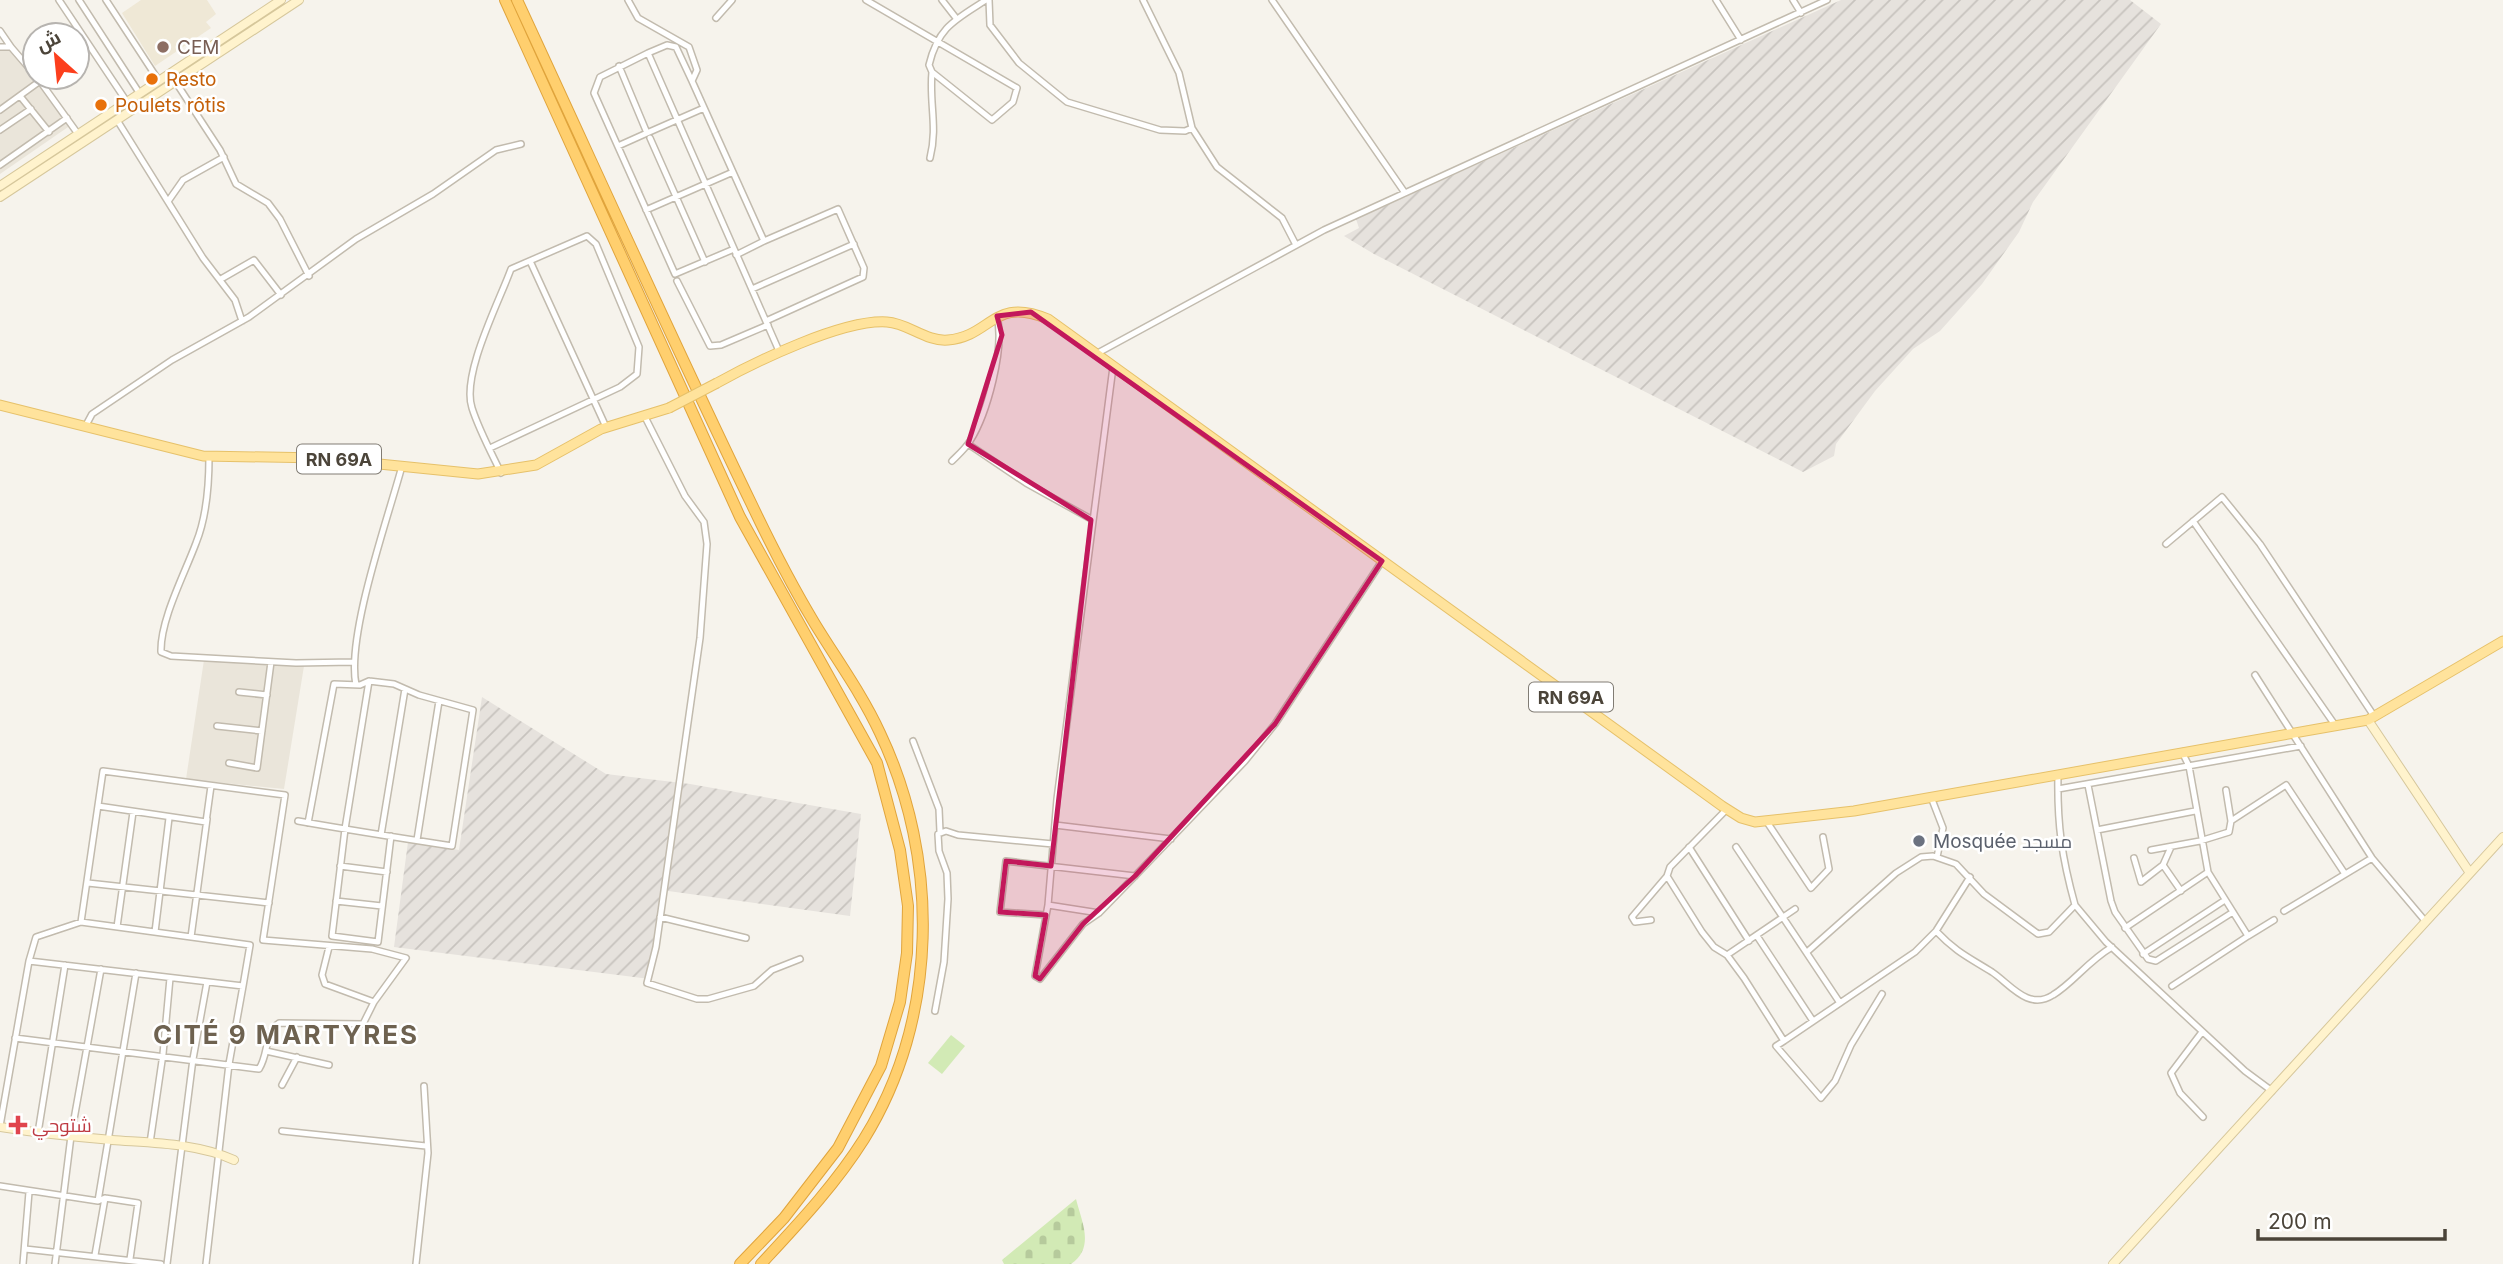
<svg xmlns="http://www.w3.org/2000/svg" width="2503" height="1264" viewBox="0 0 2503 1264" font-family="Inter,Cairo,sans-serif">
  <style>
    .residential { fill: #eae5da }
    .industrial { fill: url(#industrial-furrows) }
    .education { fill: #efe8d6 }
    .cemetery { fill: url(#cemetery-stones) }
    .pitch { fill: #d2eab5 }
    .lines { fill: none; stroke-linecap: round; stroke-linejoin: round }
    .street-casing { stroke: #c2bbae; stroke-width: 8 }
    .secondary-casing { stroke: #d6c79b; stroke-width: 10 }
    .primary-casing { stroke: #e6c16a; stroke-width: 11 }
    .highway-casing { stroke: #e0a43c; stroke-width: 12 }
    .street { stroke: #fff; stroke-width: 5 }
    .secondary { stroke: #fff3cd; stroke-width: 8 }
    .primary { stroke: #ffe39c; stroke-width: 9 }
    .highway { stroke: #ffcf6e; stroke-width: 10 }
    .primary-bridge-casing { stroke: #e6c16a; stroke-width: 11; stroke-linecap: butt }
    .primary-bridge { stroke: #ffe39c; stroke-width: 9 }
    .marked { fill: #c2185b; fill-opacity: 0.2; stroke: #c2185b; stroke-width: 5; stroke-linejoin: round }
    .education-dot { fill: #8d6e63; stroke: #fff; stroke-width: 2.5 }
    .food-dot { fill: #e8710a; stroke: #fff; stroke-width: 2.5 }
    .worship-dot { fill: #6b7280; stroke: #fff; stroke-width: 2.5 }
    .health-dot { fill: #e0444e; stroke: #fff; stroke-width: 2.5 }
    .labels { text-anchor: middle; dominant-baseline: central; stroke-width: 5; stroke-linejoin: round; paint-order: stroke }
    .shield { fill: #fff; stroke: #817c74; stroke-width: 2 }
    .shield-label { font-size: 18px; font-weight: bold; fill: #4b4439 }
    .education-label { font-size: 19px; fill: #785e54; stroke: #fff; text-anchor: start }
    .food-label { font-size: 19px; fill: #c56008; stroke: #fff; text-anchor: start }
    .worship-label { font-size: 19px; fill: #5b616d; stroke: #fff; text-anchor: start }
    .health-label { font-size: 19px; fill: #be3a42; stroke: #fff; text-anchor: start }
    .district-label { font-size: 26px; font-weight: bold; letter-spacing: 2px; fill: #6e6250; stroke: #fff }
  </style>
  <defs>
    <pattern id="industrial-furrows" width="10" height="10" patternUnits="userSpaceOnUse" patternTransform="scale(1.75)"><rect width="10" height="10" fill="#e6e2dd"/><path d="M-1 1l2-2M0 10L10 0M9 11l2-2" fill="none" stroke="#c7c3be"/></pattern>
    <pattern id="cemetery-stones" width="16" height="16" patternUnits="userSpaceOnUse" patternTransform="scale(1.75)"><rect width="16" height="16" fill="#d2eab5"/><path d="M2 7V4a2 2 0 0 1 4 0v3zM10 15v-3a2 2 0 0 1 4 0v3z" fill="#b6ca9c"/></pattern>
  </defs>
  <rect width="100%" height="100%" fill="#f6f3ec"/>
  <path class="residential" d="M8,43l63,82 -71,49v-130z
    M204,660l100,6 -20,123 -98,-10z"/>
  <path class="industrial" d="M1841,0h289l31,24 -128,178 -14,30 -37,52 -42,47 -27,18 -38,42 -39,53 -2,12 -31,16 -429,-218 -30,-18 15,-8 -3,-9z
    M482,697l124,77 84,10 171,30 -11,102 -189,-26 -11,89 -256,-32 14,-105 51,8z"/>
  <path class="education" d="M141,0h66l9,14 -10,8 5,6 -56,38 -33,-53z"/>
  <path class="cemetery" d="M1076,1199c6,24 19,48 -5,65h-67l-2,-4z"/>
  <path class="pitch" d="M951,1035l14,11 -23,28 -14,-11z"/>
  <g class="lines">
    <defs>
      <path id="street" d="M59,0l68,102
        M79,0l61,94
        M106,0l53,81
        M628,0l10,18 51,29 8,23 -5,11 72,160 -28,14
        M866,0l151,88 -4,14 -21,18 -60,-48c-3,31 6,55 -2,86
        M942,0l14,18
        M989,0l1,25 29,38 48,39 93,28 25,1 7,-3
        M1143,0l36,73 13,55 25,39 65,51 14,27
        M1272,0l133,193
        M1716,0l25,40
        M1793,0l8,13
        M716,18l16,-18
        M0,31l11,16
        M0,47h11l24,28
        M648,53l-48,24 -6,16 81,181 59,-25
        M619,66l28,67 57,-25
        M932,72l-3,-7c9,-38 26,-45 57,-65
        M37,77l41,57
        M175,81l45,69 16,34 32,19 12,16 29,57
        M692,81l-16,-34 -9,-2 -19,8 131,298
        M20,96l29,36
        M0,110l40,-29
        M117,120l86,138 32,42 7,21
        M0,130l31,-21
        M650,138l55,124
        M618,146l29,-13
        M0,165l67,-47
        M169,200l14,-20 41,-23
        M646,210l87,-38
        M764,241l74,-32 26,59 -1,9 -97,44
        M530,261l76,166
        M221,279l33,-19 27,35
        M677,281l33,65 11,-1 47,-20
        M752,289l102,-45
        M1096,354l228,-124 503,-230
        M1113,367l-56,432 -9,106 -13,71 5,3 43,-55 16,-11 36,-37 110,-115 30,-37 107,-163
        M644,415l41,81 19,26 3,22 -7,94 -44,309 -9,36 50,16h11l46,-13 18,-16 28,-11
        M85,427l7,-13 80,-54 77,-43 107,-78 77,-45 63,-44 25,-6
        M968,444l58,39 65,36
        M490,448l130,-61 17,-13 2,-27 -43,-103 -9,-8 -76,33c-12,33 -50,106 -39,139 7,22 19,44 29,65
        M209,457c0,29 -2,59 -13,86 -11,30 -36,77 -35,109l10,4 125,7 57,-1
        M952,461c6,-6 13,-12 18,-20 17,-27 35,-93 27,-124
        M2193,521l142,204
        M2166,544l56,-47 38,47 114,172
        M2255,675l117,183 54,64
        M369,681l-24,148 -13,107 46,6 13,-106
        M356,685c-10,-49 32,-167 46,-219
        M239,692l28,3
        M217,726l45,5
        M913,741l26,68 1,23
        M2182,752l7,14 19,106 40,64 26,-16
        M229,763l28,5 14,-106
        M2088,785l23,116 4,11 33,47 8,2 77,-49
        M2058,789l243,-43
        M1931,797l12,31 -6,29
        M98,806l108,16 5,-36
        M298,821c51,9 102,17 154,25l21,-136 -54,-15 -25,-11 -25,-3 -9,4 -26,-1 -26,139
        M2231,821l55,-36 59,89
        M1767,822l44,66 18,-19 -6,-32
        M1055,825l116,14
        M2097,830l98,-19
        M381,835l24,-146
        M417,840l22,-139
        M1689,847l60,94
        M1736,847l104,156
        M2151,850l49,-9 29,-9 2,-11 -5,-31
        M2134,858l7,24 22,-17 8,-18
        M2163,865l18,26
        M340,866l47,6
        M1667,876l35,56 12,15 13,8 17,23 40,63 131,-89 21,-21 34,-54
        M88,883l181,20
        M336,901l46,5
        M1048,905l51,8
        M2075,905l31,37 139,129 27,20
        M2284,911l88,-53
        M1046,915l-46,-3 6,-51 129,15
        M660,917l86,21
        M1651,920l-16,2 -3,-5 35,-41 3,-9 57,-58
        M117,927l16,-115
        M2125,928l83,-56
        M1936,931c20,21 32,26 56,41 18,12 36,39 61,23 20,-12 35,-34 59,-48
        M155,932l14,-114
        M1757,936l56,85
        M191,937l16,-118
        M329,947l-7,28 3,9 49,18
        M1807,952l89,-79 25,-16 12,-1 23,8 28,30 54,40 11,-2 26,-27c-13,-47 -18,-80 -17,-131
        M2143,954l82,-54
        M1727,955l68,-46
        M29,961l7,-24 45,-15 169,23 -7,41
        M2172,986l76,-50
        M935,1011l9,-49 4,-63 -1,-26 -8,-22 -1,-17 8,-3 12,4 95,9
        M2202,1032l-31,41 9,20 23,24
        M15,1038l244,31c10,-15 5,-36 20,-46l84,1 11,-22 32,-44 -34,-9 -109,-9 22,-145 -182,-24 -22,151
        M1784,1041l-8,5 45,52 14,-17 16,-36 31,-51
        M266,1051l63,14
        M282,1085l15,-28
        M0,1126l29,-165 214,25 -14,78 -23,200
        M282,1131l144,15
        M38,1133l27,-168
        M150,1143l13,-89 7,-76
        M0,1186l98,15 7,-3 33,5 -8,56
        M98,1201l38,-228
        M25,1249l136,15
        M95,1255l10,-57
        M23,1264l6,-72
        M55,1264l16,-128 30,-167
        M167,1264l26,-205 14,-77
        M416,1264l12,-111 -4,-67"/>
      <path id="secondary" d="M0,186l281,-186
        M0,197l299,-197
        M2368,720l102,153
        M0,1127c37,6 74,10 112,13 40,3 85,3 122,20
        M2113,1264l390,-427"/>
      <path id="primary" d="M717,383c38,-21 126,-64 170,-61 21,1 39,20 61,18 44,-4 45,-44 100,-21l674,487 19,12 14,4 99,-11 514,-91 135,-79
        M0,405l203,51 117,2 158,16 58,-9 65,-36 68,-21"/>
      <path id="highway" d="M505,0l235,517 137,246 23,87 8,56 -1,47 -7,49 -19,64 -43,82 -54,70 -44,46
        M517,0c78,168 154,338 235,505 19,40 40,81 63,119 22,36 47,70 65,109 60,126 59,285 -16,406 -29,46 -66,85 -103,125"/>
    </defs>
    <use href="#street" class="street-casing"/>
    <use href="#secondary" class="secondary-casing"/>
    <use href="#primary" class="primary-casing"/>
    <use href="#highway" class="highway-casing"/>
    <use href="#street" class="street"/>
    <use href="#secondary" class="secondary"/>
    <use href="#primary" class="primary"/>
    <use href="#highway" class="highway"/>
    <defs>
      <path id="primary-bridge" d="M669,408l48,-25"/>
    </defs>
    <use href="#primary-bridge" class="primary-bridge-casing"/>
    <use href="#primary-bridge" class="primary-bridge"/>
  </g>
  <path class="marked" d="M1031,312l351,249 -107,163 -140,152 -52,48 -43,55 -5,-3 11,-61 -46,-3 6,-51 45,5 40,-346 -123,-76 34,-109 -5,-19z"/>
  <circle class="education-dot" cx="163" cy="47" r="7"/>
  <g class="food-dot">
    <circle cx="152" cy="79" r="7"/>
    <circle cx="101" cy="105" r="7"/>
  </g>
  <circle class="worship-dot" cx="1919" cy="841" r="7"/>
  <path class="health-dot" d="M14.5 1114.5h7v7h7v7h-7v7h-7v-7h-7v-7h7z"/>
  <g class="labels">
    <g class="shield">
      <rect x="297" y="444.5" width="84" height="29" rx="5"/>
      <rect x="1529" y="682.5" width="84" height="29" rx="5"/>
    </g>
    <g class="shield-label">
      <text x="339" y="459">RN 69A</text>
      <text x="1571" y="697">RN 69A</text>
    </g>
    <g class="education-label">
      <text x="177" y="47">CEM</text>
    </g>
    <g class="food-label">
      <text x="166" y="79">Resto</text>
      <text x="115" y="105">Poulets rôtis</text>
    </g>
    <g class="worship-label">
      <text x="1933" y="841">Mosquée مسجد</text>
    </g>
    <g class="health-label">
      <text x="32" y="1125">شتوحي</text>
    </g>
    <g class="district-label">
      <text x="286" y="1034">CITÉ 9 MARTYRES</text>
    </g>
  </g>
  <g transform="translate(56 56) rotate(333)"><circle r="33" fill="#ffffff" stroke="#b7b4b0" stroke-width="2"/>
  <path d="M0-5L12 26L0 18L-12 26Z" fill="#fc3f1d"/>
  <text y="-10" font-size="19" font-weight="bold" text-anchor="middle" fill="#4b4439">ش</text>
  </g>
  <path d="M2258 1229v10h187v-10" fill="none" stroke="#4b4439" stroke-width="3.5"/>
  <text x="2268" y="1229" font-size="21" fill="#4b4439" stroke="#ffffff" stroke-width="5" paint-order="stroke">200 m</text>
</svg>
